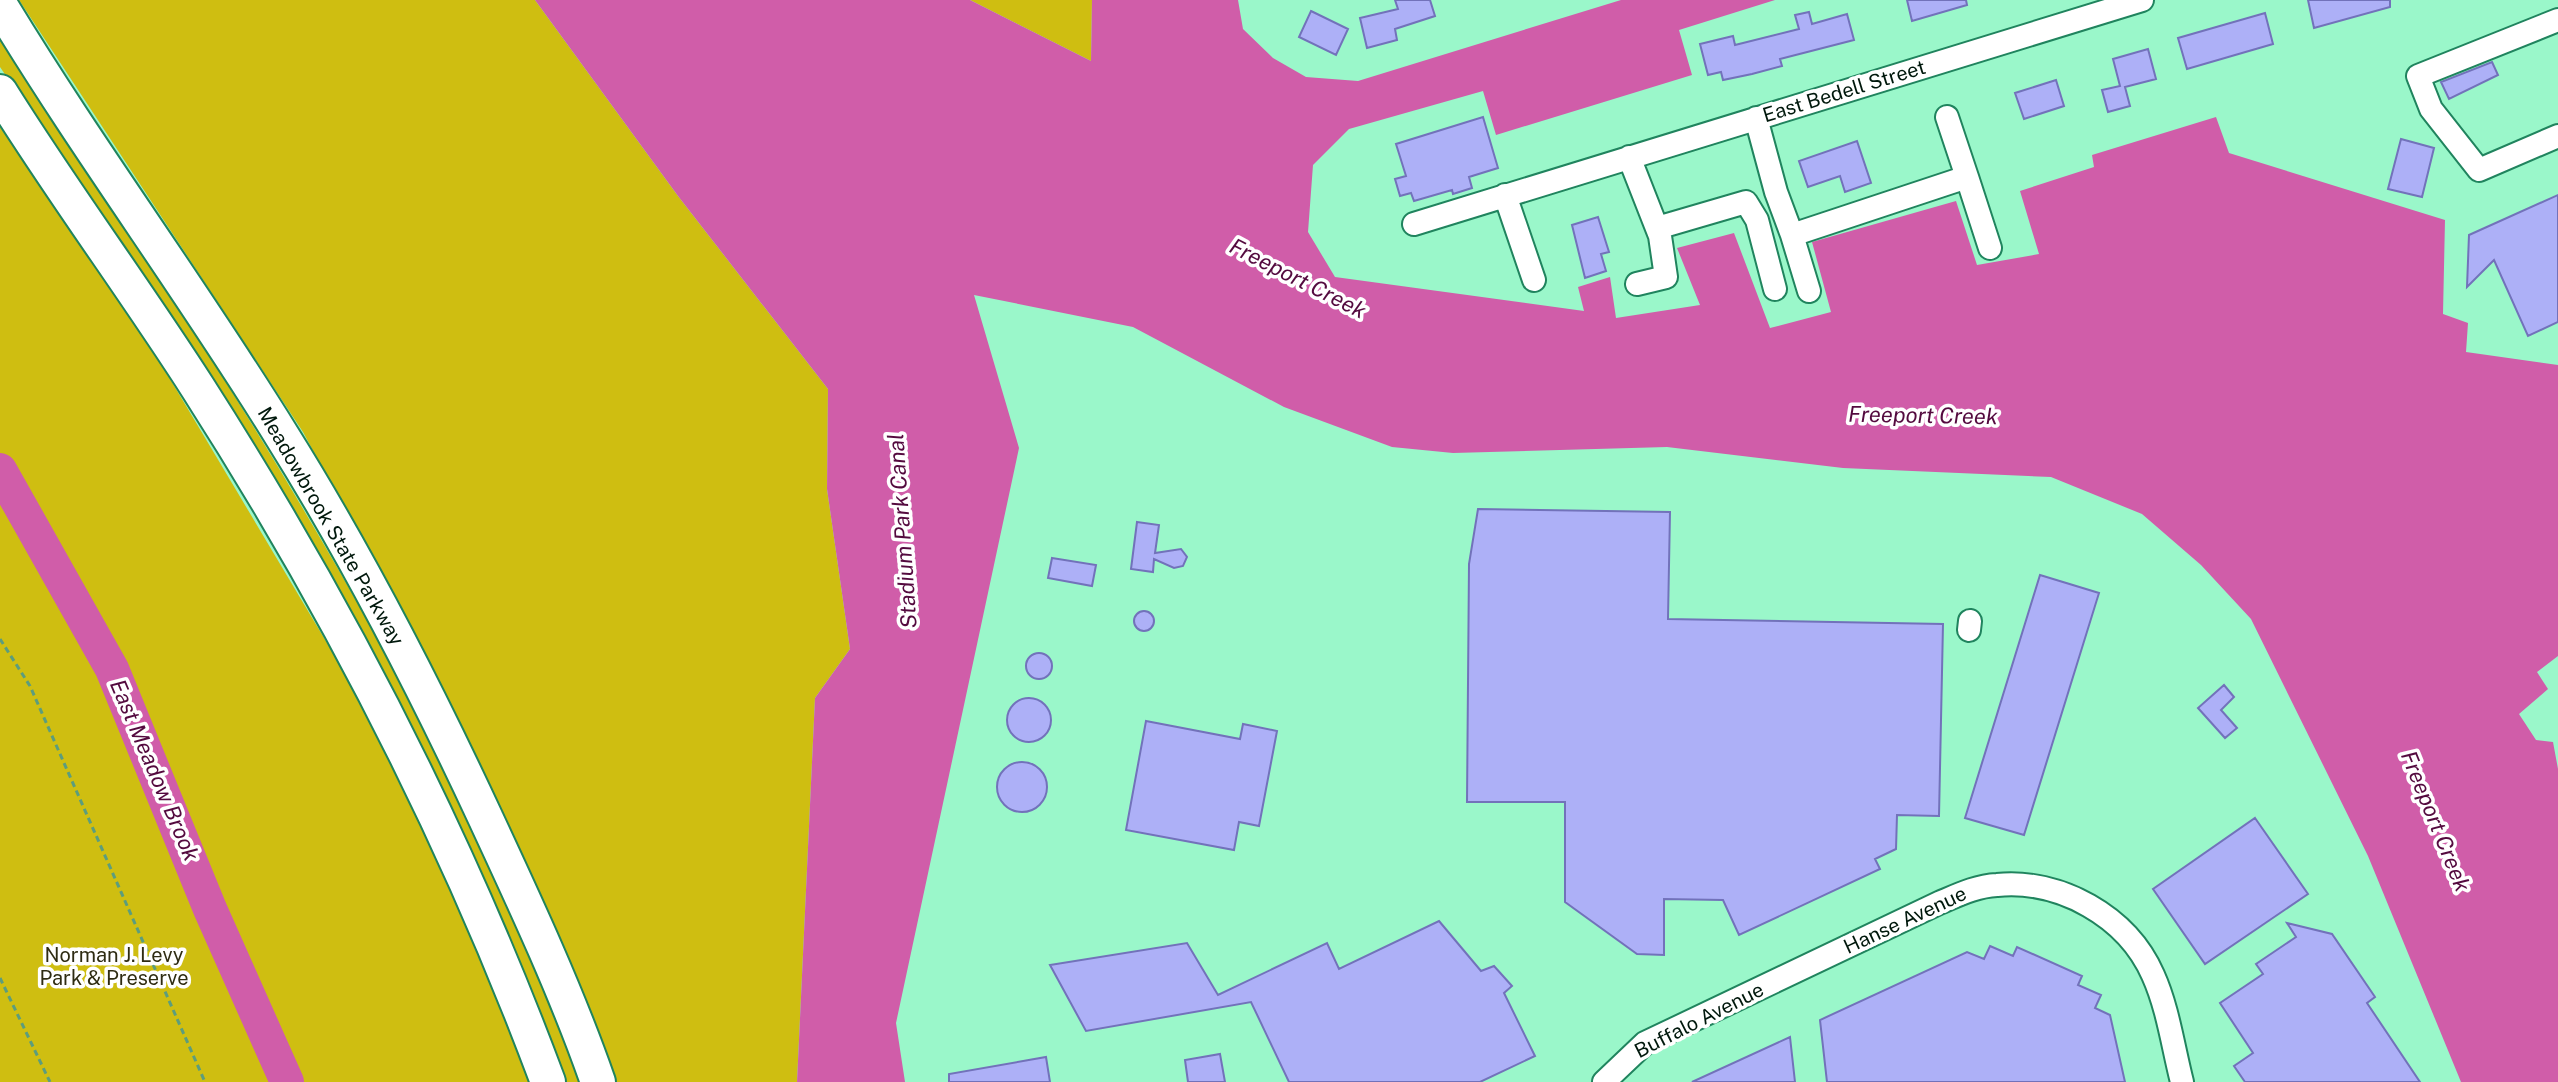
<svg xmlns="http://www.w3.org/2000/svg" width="2558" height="1082" viewBox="0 0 2558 1082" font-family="'Public Sans',sans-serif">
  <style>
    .green { fill: #cfbe11 }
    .water { fill: #d05da9 }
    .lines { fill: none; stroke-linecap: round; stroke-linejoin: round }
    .river { stroke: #d05da9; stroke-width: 34 }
    .building { fill: #adb0f7; stroke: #7272ba; stroke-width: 2 }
    .minor-casing { stroke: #20845e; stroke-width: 26 }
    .highway-casing { stroke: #20845e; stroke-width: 38 }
    .path { stroke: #5c9d7d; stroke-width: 3; stroke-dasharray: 6 4; stroke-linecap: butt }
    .minor { stroke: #fff; stroke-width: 22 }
    .highway { stroke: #fff; stroke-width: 34 }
    .labels { text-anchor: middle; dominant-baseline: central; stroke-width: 7; stroke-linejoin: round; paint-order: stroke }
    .street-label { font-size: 20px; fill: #00180c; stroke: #fff }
    .park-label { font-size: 20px; fill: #2f2c13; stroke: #fff }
    .water-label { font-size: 22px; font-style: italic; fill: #540a3f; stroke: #fff }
  </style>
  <rect width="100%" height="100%" fill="#9af7ca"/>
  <path class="green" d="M19,0h516l143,196 150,193 -1,100 23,160 -35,49 -18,384h-181l-32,-84 -113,-251 -168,-315z
    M970,0h122l-1,61z
    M0,37c169,253 339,507 470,783 40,85 74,175 111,262h-16l-108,-254 -355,-610 -102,-151z
    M0,127l154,225 182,306 79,153 81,183 34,88h-530v-596l123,209 -11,-26 -112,-199z"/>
  <path class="water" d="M535,0h435l121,61 1,-61h146l5,29 30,29 33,19 52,4 263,-81h154l-96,30 13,45 -196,60 -13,-44 -134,38 -36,36 -5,67 27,45 249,34 -6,-24 32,-10 6,41 84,-13 -23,-57 57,-15 36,95 61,-16 -19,-70 144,-41 21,64 62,-11 -19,-63 74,-24 -2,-12 124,-38 13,36 216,67 -2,94 25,9 -2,29 92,13v291l-21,16 11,17 -29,25 17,26 17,2 5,27v313h-97l-93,-226 -117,-237 -50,-54 -59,-51 -91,-37 -208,-9 -176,-21 -214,6 -61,-6 -108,-40 -151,-80 -159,-32 45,153 -123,575 9,59h-108l18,-384 35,-49 -23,-160 1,-100 -150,-193z"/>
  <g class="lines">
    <path class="river" d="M0,470l112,199 98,240 77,173"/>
  </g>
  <path class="building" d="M1395,0h35l5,16 -40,13 2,11 -30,8 -7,-30 38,-9z
    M1907,0h59l1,5 -55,16z
    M2308,0h82v7l-76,21z
    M1311,11l37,18 -12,26 -37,-18z
    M1809,12l3,12 35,-10 7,26 -74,19 2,7 -30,8 -29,6 -2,-8 -13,3 -8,-31 33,-8 2,9 64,-16 -4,-14z
    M2265,13l8,31 -86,25 -9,-31z
    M2148,49l8,30 -31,8 5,19 -22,6 -6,-22 18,-4 -7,-27z
    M2492,62l6,13 -49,24 -8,-17z
    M2056,80l8,26 -40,13 -9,-26z
    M1483,117l15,51 -29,9 3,11 -19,6 -1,-4 -38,11 -3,-8 -11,3 -5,-17 11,-3 -10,-32z
    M2401,139l33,9 -12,49 -34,-8z
    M1857,141l14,42 -26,9 -5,-16 -32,11 -9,-26z
    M2558,195v127l-30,14 -34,-76 -27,27 2,-52z
    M1598,217l11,35 -8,2 5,17 -21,7 -13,-53z
    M1478,509l192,3 -2,107 275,5 -4,192 -42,-1 -1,34 -21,10 5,10 -141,66 -16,-35 -59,-1v56l-27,-1 -72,-52v-100h-98l2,-238z
    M1137,522l22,3 -4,28 26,-4 6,8 -4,9 -9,2 -20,-9 -1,13 -22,-3z
    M1052,558l44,7 -4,21 -44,-8z
    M2040,575l59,18 -75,242 -59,-17z
    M1134 621a10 10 0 1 1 20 0a10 10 0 1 1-20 0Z
    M1026 666a13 13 0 1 1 26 0a13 13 0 1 1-26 0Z
    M2224,685l10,12 -13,13 16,18 -12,10 -27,-30z
    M1007 720a22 22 0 1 1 44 0a22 22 0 1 1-44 0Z
    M1146,721l94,18 3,-15 34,7 -18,95 -20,-4 -5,28 -108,-20z
    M997 787a25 25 0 1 1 50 0a25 25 0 1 1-50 0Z
    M2255,818l53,76 -103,70 -52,-75z
    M1439,921l42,50 13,-5 18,20 -8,7 31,63 -55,26h-191l-38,-80 -165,29 -36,-66 137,-22 31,52 109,-52 12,26z
    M2287,923l45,11 43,63 -8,6 53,79h-175l-11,-16 19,-13 -33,-50 43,-29 -7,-10 40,-27z
    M1990,946l23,10 4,-9 65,29 -4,9 23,10 -6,13 15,7 15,67h-298l-7,-62 147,-68 17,7z
    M1790,1037l5,45h-103z
    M1220,1054l5,28h-37l-3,-22z
    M1046,1057l4,25h-101v-8z"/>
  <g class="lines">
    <defs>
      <path id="minor" d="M2558,20l-140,56 13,33 48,61 79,-34
        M1947,117l20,60
        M1756,118l20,74 16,43 175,-58 23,71
        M1629,157l31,79 6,41 -29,7
        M1505,195l29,85
        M1414,224l728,-224
        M1657,228l89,-26 11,18 18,69
        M1792,235l17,56
        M1969,630l1,-9
        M1604,1082l41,-39 294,-140c19,-8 37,-17 58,-18 63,-6 130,31 156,90 15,33 20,72 29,107"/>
      <path id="highway" d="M0,5c89,147 192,285 282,431 77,123 143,252 204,383 40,86 81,174 112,263
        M0,92c63,101 134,196 198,296 139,217 260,452 350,694"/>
    </defs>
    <use href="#minor" class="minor-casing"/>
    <use href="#highway" class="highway-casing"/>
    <path class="path" d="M0,639l30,47 175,396
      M0,978l50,104"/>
    <use href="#minor" class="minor"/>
    <use href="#highway" class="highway"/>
  </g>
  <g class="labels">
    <g class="street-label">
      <text transform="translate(1844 91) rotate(-17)">East Bedell Street</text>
      <text transform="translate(331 526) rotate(60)">Meadowbrook State Parkway</text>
      <text transform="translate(1905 920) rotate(-25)">Hanse Avenue</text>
      <text transform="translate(1699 1020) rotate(-27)">Buffalo Avenue</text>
    </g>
    <g class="park-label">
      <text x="114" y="955">Norman J. Levy<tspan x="114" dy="23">Park &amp; Preserve</tspan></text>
    </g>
    <g class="water-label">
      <text transform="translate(1298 278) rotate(27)">Freeport Creek</text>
      <text transform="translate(1923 415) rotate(1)">Freeport Creek</text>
      <text transform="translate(902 531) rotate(-94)">Stadium Park Canal</text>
      <text transform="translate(155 770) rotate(67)">East Meadow Brook</text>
      <text transform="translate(2436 821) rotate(68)">Freeport Creek</text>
    </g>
  </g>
</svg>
